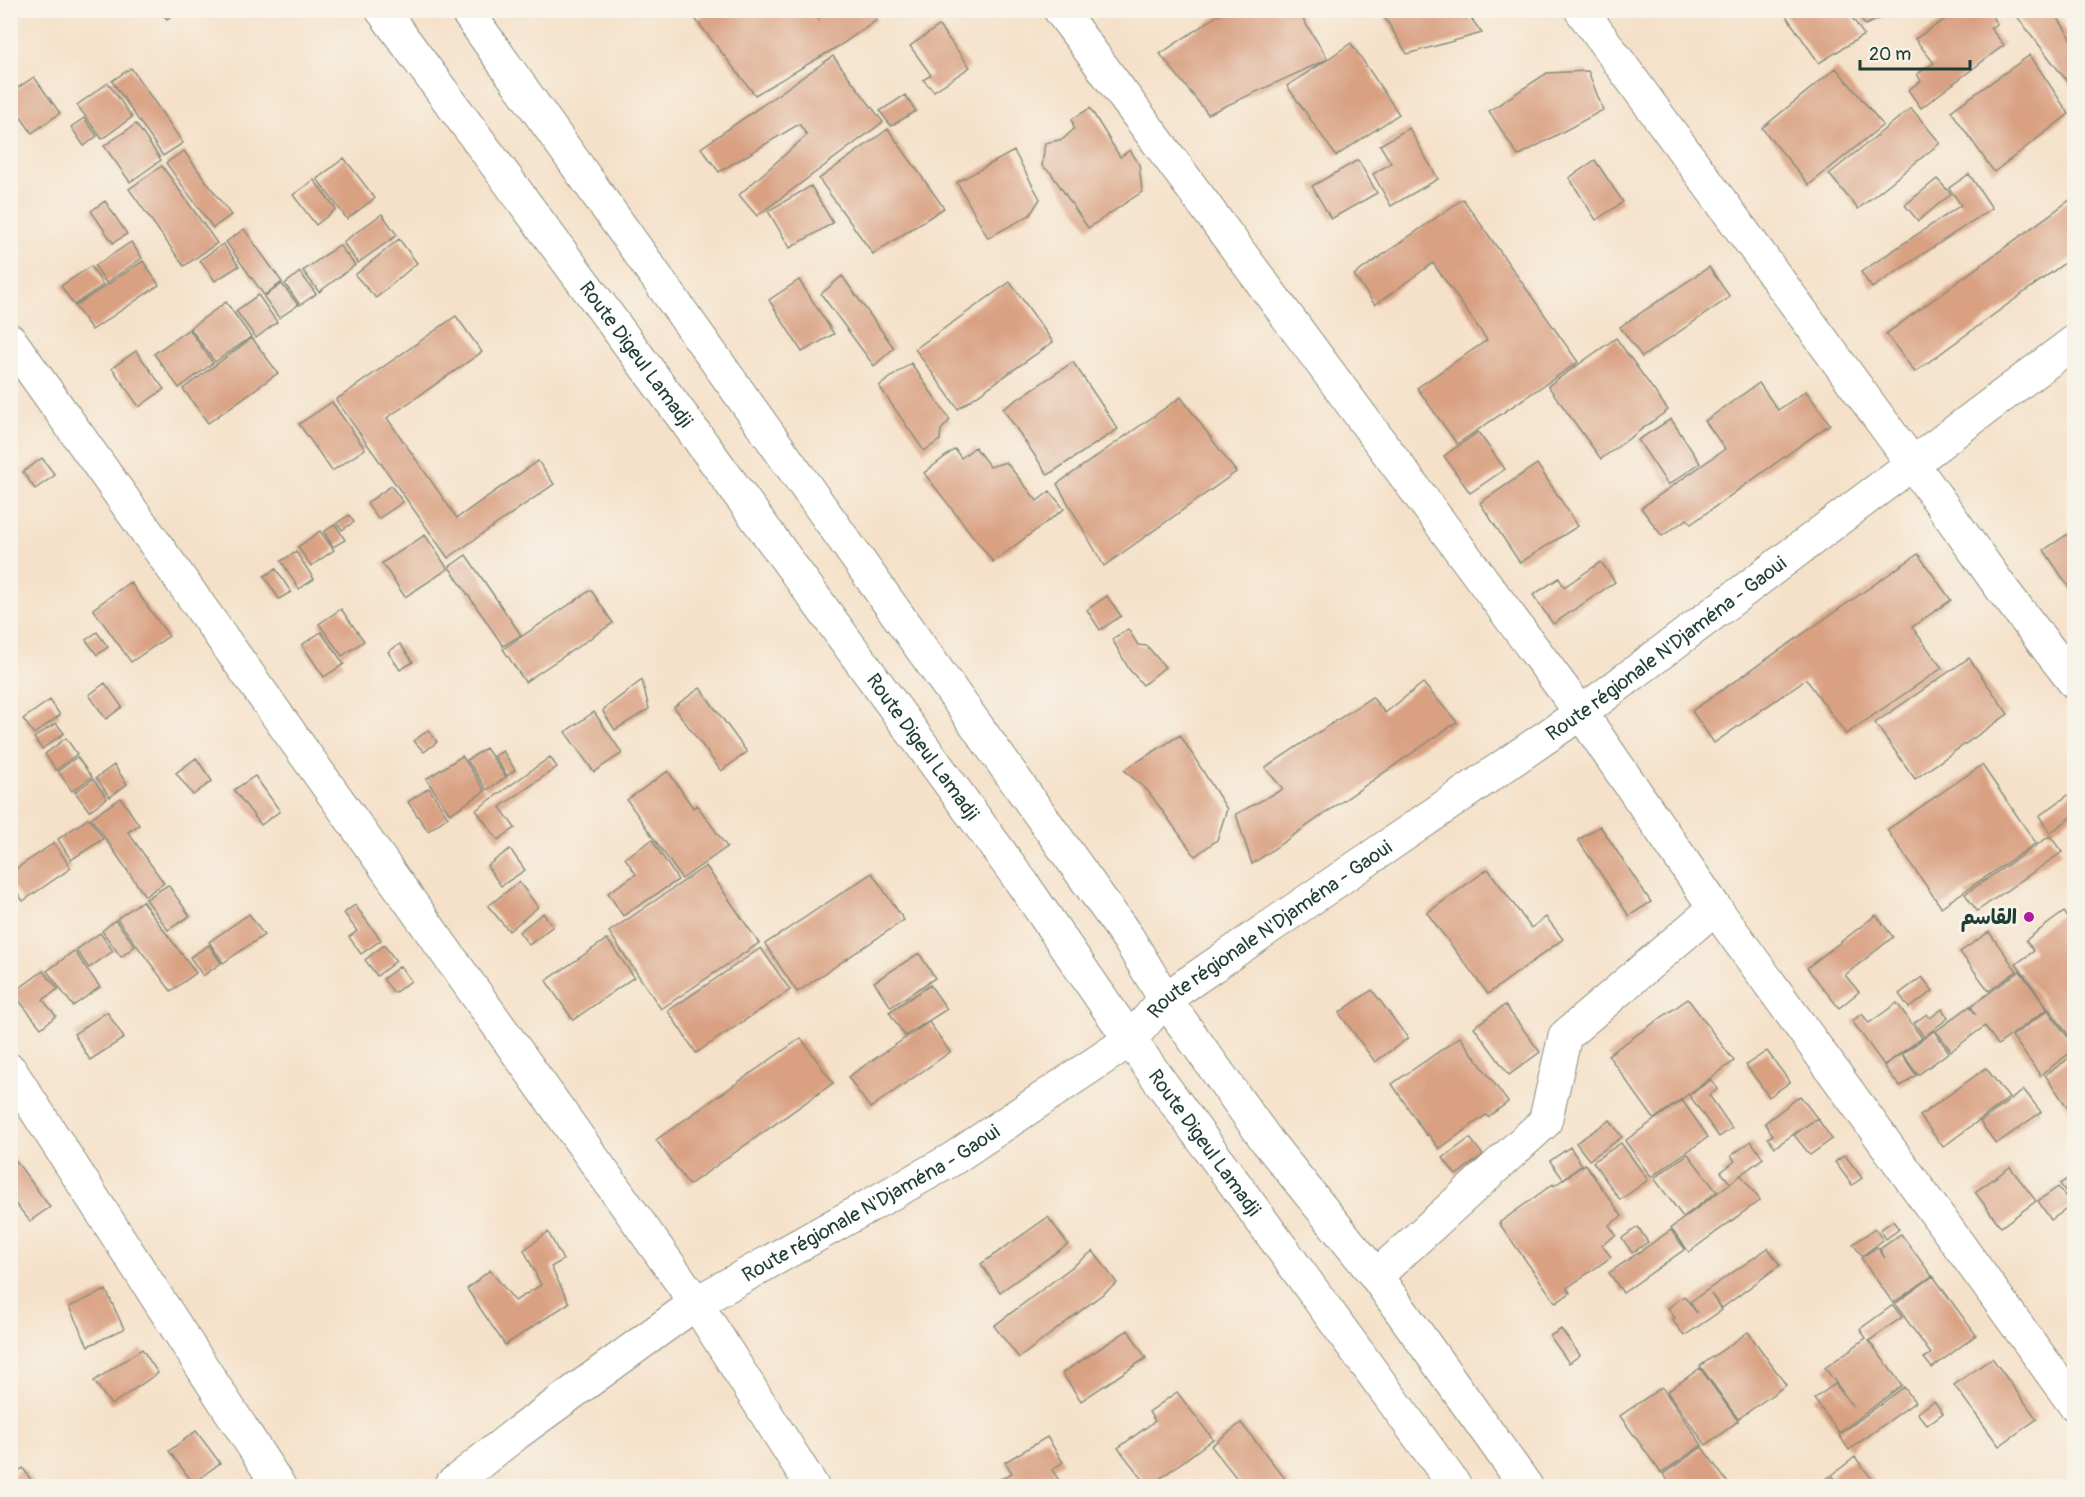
<svg xmlns="http://www.w3.org/2000/svg" width="2085" height="1497" viewBox="0 0 2085 1497" font-family="Pangolin,'Playpen Sans Arabic',sans-serif">
  <style>
    .building { fill: #d9a082 }
    .lines { fill: none; stroke-linecap: round; stroke-linejoin: round }
    .minor-casing { stroke: #8a8f7e; stroke-width: 35 }
    .major-casing { stroke: #8a8f7e; stroke-width: 35 }
    .minor { stroke: #fff; stroke-width: 33 }
    .major { stroke: #fff; stroke-width: 33 }
    .poi-dot { fill: #b5179e; stroke: #f7f3e8; stroke-width: 2 }
    .labels { text-anchor: middle; dominant-baseline: central; stroke-width: 6; stroke-linejoin: round; paint-order: stroke }
    .street-label { font-size: 20px; fill: #1f3d34; stroke: #f7f3e8 }
    .poi-label { font-size: 20px; font-weight: bold; fill: #1f3d34; stroke: #f7f3e8; text-anchor: end }
  </style>
  <rect width="100%" height="100%" fill="#f7f3e8"/>
  <filter id="ink" filterUnits="userSpaceOnUse"><feTurbulence type="fractalNoise" baseFrequency=".0167" numOctaves="2"/><feDisplacementMap in="SourceGraphic" scale="12" xChannelSelector="R" yChannelSelector="G"/><feConvolveMatrix kernelMatrix="1 2 1 2 8 2 1 2 1" color-interpolation-filters="sRGB"/></filter>
  <filter id="wash" filterUnits="userSpaceOnUse"><feTurbulence type="fractalNoise" baseFrequency=".008" numOctaves="4" result="noise"/><feDisplacementMap in="SourceGraphic" scale="24" xChannelSelector="R" yChannelSelector="G"/><feGaussianBlur stdDeviation="1.35" result="paint"/><feColorMatrix in="noise" values="0 0 0 0 0 0 0 0 0 0 0 0 0 0 0 0 0 1.4 0 .05"/><feComposite in="paint" operator="in"/></filter>
  <g filter="url(#wash)">
    <rect width="100%" height="100%" fill="#f5e1c9"/>
    <g id="blocks">
      <path class="building" d="M160,10h16l1,2 -10,7z
        M711,10h101l8,11 -7,-11h57l7,10 -38,26 -84,49 -59,-75z
        M1226,10h71l31,49 23,-16 48,71 -63,42 -49,-70 41,-27 -120,55 -48,-60z
        M1380,10h85l17,23 -75,21z
        M1782,10h65l17,25 -45,28z
        M1855,10h31l3,4 -24,11z
        M1959,10h29l9,14 -7,4 14,17 -83,63 -13,-18 13,-9 -4,-7 17,-11 -19,-24z
        M2012,10h41l21,33v45l-1,1z
        M939,26l31,41 -36,24 -11,-11 8,-5 -21,-29z
        M2030,55l39,59 -75,58 -43,-61z
        M833,56l50,66 -126,94 -18,-21 68,-60 -8,-11 -80,48 -18,-24z
        M131,68l52,75 -20,13 -51,-75z
        M1836,68l47,57 -74,60 -47,-57z
        M1588,71l15,39 -85,46 -29,-45 58,-38z
        M34,77l26,36 -28,20 -22,-31v-9z
        M108,83l24,34 -30,22 -25,-34z
        M905,95l11,16 -25,15 -11,-15z
        M1090,108l30,49 10,-7 9,14 3,28 -54,36 -37,-55 -9,-7 3,-23 18,-4 11,-10 -2,-10z
        M1911,108l29,35 -82,66 -29,-35z
        M84,118l13,18 -13,10 -13,-19z
        M136,124l25,36 -31,22 -26,-36z
        M1409,128l29,51 -47,27 -18,-32 18,-11 -11,-18z
        M888,129l56,79 -71,46 -54,-75z
        M184,151l47,64 -18,13 -47,-65z
        M1014,151l26,48 -10,16 -42,23 -31,-56z
        M344,158l31,40 -28,21 -30,-40z
        M1358,160l19,33 -46,26 -19,-33z
        M1595,160l28,42 -27,18 -27,-42z
        M162,166l55,77 -33,23 -55,-77z
        M1969,174l23,34 -120,80 -11,-16 100,-67 -12,-17z
        M1937,179l14,15 -33,27 -13,-16z
        M314,180l22,29 -20,16 -23,-30z
        M811,186l22,37 -43,25 -22,-37z
        M2074,197v59l-159,116 -29,-38z
        M1463,199l115,163 -121,82 -40,-56 70,-48 -54,-77 -58,42 -21,-30z
        M105,201l22,33 -14,9 -22,-32z
        M382,214l15,21 -39,28 -15,-21z
        M244,229l38,53 -18,13 -38,-53z
        M399,239l18,24 -41,35 -21,-23z
        M131,242l11,16 -36,25 -11,-17z
        M223,244l16,22 -24,15 -15,-21z
        M339,245l16,20 -36,27 -16,-21z
        M143,261l16,24 -67,45 -17,-24z
        M91,266l12,19 -29,20 -13,-19z
        M1709,267l21,30 -88,60 -22,-30z
        M300,272l16,22 -16,11 -15,-21z
        M842,276l52,72 -20,18 -53,-72z
        M799,280l35,54 -32,18 -33,-52z
        M1010,282l43,60 -95,67 -43,-60z
        M282,284l16,21 -19,13 -15,-21z
        M258,295l19,27 -21,16 -20,-27z
        M226,302l25,35 -36,25 -25,-34z
        M456,316l26,36 -95,66 70,100 81,-57 16,23 -106,74 -112,-158z
        M189,329l24,34 -34,25 -25,-34z
        M252,338l26,35 -70,50 -25,-34z
        M1616,338l52,72 -67,49 -53,-73z
        M136,351l28,38 -25,18 -27,-39z
        M1073,362l45,67 -70,46 -45,-66z
        M911,363l39,57 -9,10 -1,10 -16,11 -45,-65z
        M1759,383l19,27 28,-19 24,33 -139,100 -4,-5 -25,17 -21,-28 84,-59 -20,-28z
        M1181,397l55,75 -132,94 -47,-82z
        M332,402l33,47 -33,22 -33,-47z
        M1671,419l29,44 -32,22 -30,-45z
        M1478,432l27,37 -35,24 -26,-37z
        M975,447l15,20 16,-5 31,39 13,-10 14,18 -71,53 -69,-89 31,-24 6,9z
        M42,458l13,17 -20,14 -12,-17z
        M1537,464l41,62 -58,37 -40,-60z
        M391,486l12,16 -25,17 -11,-16z
        M349,515l5,7 -12,8 -5,-7z
        M335,524l10,16 -12,7 -9,-15z
        M2074,530v65l-30,-45z
        M320,531l14,19 -23,16 -13,-19z
        M425,535l23,34 -43,28 -23,-34z
        M296,552l18,27 -15,10 -18,-28z
        M1918,554l33,46 -39,27 30,41 -96,66 -40,-55 -92,64 -22,-32z
        M466,555l55,80 -18,11 -54,-79z
        M1601,562l14,20 -62,42 -20,-29 26,-17 5,9z
        M276,569l15,23 -12,7 -15,-23z
        M130,582l39,54 -38,26 -38,-53z
        M591,590l22,33 -88,59 -22,-33z
        M1107,596l14,20 -21,14 -13,-20z
        M341,609l23,32 -22,15 -23,-32z
        M1128,629l10,16 9,1 18,21 -22,18 -14,-16 -17,-30z
        M97,632l11,15 -11,8 -11,-15z
        M321,632l23,32 -20,13 -22,-32z
        M400,644l13,18 -13,8 -12,-18z
        M1969,658l39,56 -93,65 -40,-56z
        M642,680l7,29 -34,21 -12,-18 1,-3z
        M105,683l17,24 -16,12 -17,-24z
        M1423,683l34,39 -205,142 -16,-50 47,-25 -18,-21 107,-71 13,16z
        M700,688l47,64 -26,19 -47,-64z
        M50,700l10,15 -26,19 -11,-15z
        M594,712l28,41 -28,19 -29,-40z
        M56,723l8,10 -22,16 -8,-11z
        M428,730l9,12 -13,10 -10,-11z
        M1180,735l47,74 -10,31 -22,16 -47,-65 -24,-21z
        M66,738l11,16 -21,16 -11,-16z
        M486,748l20,29 -19,13 -20,-30z
        M503,751l12,19 -8,6 -13,-20z
        M462,756l23,35 -35,23 -24,-35z
        M77,757l15,20 -20,14 -14,-20z
        M550,757l7,10 -57,40 15,21 -17,12 -22,-30z
        M196,758l16,23 -19,14 -17,-22z
        M114,765l13,19 -17,13 -14,-19z
        M1982,765l54,78 -95,64 -54,-77z
        M668,771l25,37 4,-3 30,42 -45,32 -55,-79z
        M255,776l25,35 -19,14 -27,-35z
        M93,779l14,19 -18,13 -14,-19z
        M429,788l19,29 -20,14 -20,-29z
        M2074,791v24l-24,18 -11,-17z
        M121,798l18,27 -11,7 36,51 -19,13 -54,-78z
        M89,818l14,21 -32,21 -13,-21z
        M1600,826l51,76 -22,14 -51,-76z
        M2050,836l12,16 -85,59 -12,-17z
        M652,840l26,40 -55,36 -15,-23 28,-19 -11,-16z
        M54,843l17,25 -48,33 -13,-18v-10z
        M510,849l15,21 -24,16 -14,-20z
        M706,866l53,77 -98,66 -52,-77z
        M1488,869l43,59 15,-11 17,22 -75,55 -61,-81z
        M872,873l32,47 -107,72 -32,-48z
        M519,882l19,25 -29,24 -21,-25z
        M168,885l22,31 -22,14 -22,-31z
        M142,901l54,72 -25,18 -54,-72z
        M355,905l26,35 -20,14 -12,-17 8,-6 -13,-18z
        M2064,912l5,7 5,-4v124l-2,1 -56,-76 18,-13 -8,-11z
        M543,913l10,13 -24,19 -10,-13z
        M249,914l15,21 -41,28 -14,-21z
        M1876,915l17,22 -48,38 14,17 -20,16 -32,-40z
        M115,920l20,26 -14,11 -19,-26z
        M1989,932l28,39 -28,20 -29,-39z
        M100,933l13,18 -24,17 -13,-18z
        M607,939l27,38 -61,43 -27,-39z
        M209,945l12,18 -18,13 -13,-19z
        M384,945l12,16 -19,15 -12,-16z
        M761,948l29,42 -94,63 -28,-42z
        M74,951l26,36 -27,19 -26,-35z
        M919,953l16,25 -44,29 -17,-25z
        M400,966l11,15 -17,12 -11,-14z
        M43,971l15,18 -15,11 13,16 -15,12 -28,-35z
        M2020,971l27,38 -49,36 -13,-19 -34,25 -15,-20 34,-25 6,9 -5,-9z
        M1922,977l11,14 -24,17 -10,-14z
        M930,985l17,24 -42,27 -16,-24z
        M1372,990l36,48 -33,24 -36,-49z
        M1688,999l46,62 -80,58 -46,-64z
        M1897,1003l25,35 -38,27 -32,-44 10,-7 7,9z
        M1505,1005l35,47 -31,23 -35,-48z
        M1942,1009l6,9 -24,19 -10,-14 13,-9 3,4z
        M2048,1010l26,36v4l-34,25 -28,-39z
        M107,1012l17,26 -34,22 -16,-26z
        M929,1022l21,30 -80,56 -22,-31z
        M1934,1031l15,21 -31,23 -16,-21z
        M1460,1037l48,65 -20,15 -2,-2 -47,34 -11,-15 -2,1 -34,-51z
        M801,1038l32,45 -144,102 -33,-45z
        M1767,1051l23,31 -21,15 -23,-32z
        M1901,1054l15,21 -16,12 -16,-21z
        M2074,1055v62l-29,-42z
        M1986,1068l23,30 -66,49 -23,-31z
        M1711,1080l7,9 -9,6 23,33 -13,9 -30,-42z
        M2024,1090l17,22 -45,32 -16,-22z
        M1800,1096l17,22 -42,29 -7,-9 5,-3 -8,-12z
        M1682,1100l26,37 -57,40 -26,-36z
        M1817,1118l15,21 -22,16 -16,-20z
        M1610,1120l12,17 -33,23 -13,-17z
        M1470,1138l13,17 -27,20 -13,-17z
        M1751,1141l12,17 -33,25 -9,-11 14,-11 -4,-5z
        M1621,1143l27,37 -28,20 -27,-38z
        M1570,1147l12,18 -19,14 -13,-18z
        M10,1153l40,54 -20,14 -17,-20 -3,2z
        M1688,1154l29,38 -34,25 -29,-39z
        M1845,1155l17,23 -10,7 -17,-23z
        M1585,1164l37,52 -13,9 7,10 -14,10 9,12 -44,31 3,5 -14,10 -57,-80 54,-39 1,2z
        M2010,1167l26,34 -35,26 -26,-35z
        M1741,1175l19,25 -71,52 -18,-24z
        M2070,1177l4,6v20l-14,-19z
        M2058,1187l14,18 -21,15 -13,-19z
        M1048,1217l20,27 -68,48 -19,-28z
        M1893,1221l6,8 -13,10 -6,-9z
        M1638,1227l10,15 -16,11 -10,-15z
        M1875,1229l8,11 -21,16 -9,-12z
        M1671,1230l14,19 -62,44 -14,-20z
        M548,1232l15,28 -12,7 18,36 -64,42 -38,-56 23,-19 25,31 26,-16 -17,-35z
        M1901,1234l31,42 -39,27 -32,-45 16,-11 8,11 -5,-9z
        M1768,1248l12,17 -58,43 -11,-14 11,16 -38,26 -12,-17 3,-1 -7,-10 16,-12 13,17 -7,-11z
        M1093,1251l24,32 -98,75 -25,-32z
        M1933,1276l43,59 -44,33 -8,-10 7,-4 -36,-50z
        M106,1290l18,39 -36,17 -19,-39z
        M1893,1305l9,12 -33,24 33,44 -63,48 -25,-34 21,-15 19,24 -29,-40 41,-30 -6,-9z
        M1561,1329l19,26 -11,8 -19,-27z
        M1128,1330l18,28 -65,43 -19,-28z
        M1748,1332l38,53 -48,34 -38,-53z
        M142,1349l16,24 -47,32 -17,-24z
        M1992,1358l45,61 -38,27 -45,-61z
        M1700,1368l38,53 -32,24 -39,-53z
        M1662,1387l40,58 -41,28 -41,-57z
        M1904,1387l11,15 -66,48 -10,-15z
        M1177,1392l36,47 -63,47h-2l-30,-38 37,-27 -6,-9z
        M1934,1401l9,12 -16,12 -10,-12z
        M1241,1423l50,63h-48l-32,-40z
        M196,1431l24,32 -27,20 -24,-32z
        M1047,1437l16,25 -11,8 11,16h-74l23,-13 -7,-11z
        M1702,1447l28,39h-58l-9,-12z
        M1855,1457l20,26 -5,3h-29l-9,-11z
        M23,1468l12,18h-25v-9z
        M1830,1476l8,10h-22z"/>
    </g>
  </g>
  <g filter="url(#ink)">
    <use href="#blocks" fill-opacity="0" stroke="#8a8f7e" stroke-width="1.5"/>
    <g class="lines">
      <defs>
        <g id="minor">
          <path d="M1060,10l521,703 134,195 359,496"/>
          <path d="M1581,10l331,453 90,126 72,93"/>
          <path d="M10,340l686,963 116,183"/>
          <path d="M10,1070l269,416"/>
          <path d="M1376,1276l169,-154 20,-86 150,-128"/>
          <path id="s1" d="M450,1486l67,-53 179,-130 255,-143 179,-120 35,-41 416,-286 493,-371"/>
        </g>
        <g id="major">
          <path id="s2" d="M382,10l303,410 338,464 107,156 325,446"/>
          <path d="M466,10l662,928 37,61 102,142 109,135 150,210"/>
        </g>
      </defs>
      <use href="#minor" class="minor-casing"/>
      <use href="#major" class="major-casing"/>
      <use href="#minor" class="minor"/>
      <use href="#major" class="major"/>
    </g>
  </g>
  <circle class="poi-dot" cx="2029" cy="917" r="6"/>
  <g class="labels">
    <g class="street-label">
      <text stroke="none"><textPath href="#s2" startOffset="428">Route Digeul Lamadji</textPath></text>
      <text stroke="none"><textPath href="#s1" startOffset="1480">Route régionale N'Djaména - Gaoui</textPath></text>
      <text stroke="none"><textPath href="#s2" startOffset="914">Route Digeul Lamadji</textPath></text>
      <text stroke="none"><textPath href="#s1" startOffset="994">Route régionale N'Djaména - Gaoui</textPath></text>
      <text stroke="none"><textPath href="#s2" startOffset="1400">Route Digeul Lamadji</textPath></text>
      <text stroke="none"><textPath href="#s1" startOffset="508">Route régionale N'Djaména - Gaoui</textPath></text>
    </g>
    <g class="poi-label">
      <text x="2017" y="917">القاسم</text>
    </g>
  </g>
  <rect width="2085" height="1497" fill="none" stroke="#f7f3e8" stroke-width="36"/>
  <path d="M1860 60v9h110v-9" fill="none" stroke="#1f3d34" stroke-width="3"/>
  <text x="1869" y="60" font-size="18" fill="#1f3d34" stroke="#f7f3e8" stroke-width="4.5" paint-order="stroke">20 m</text>
</svg>
